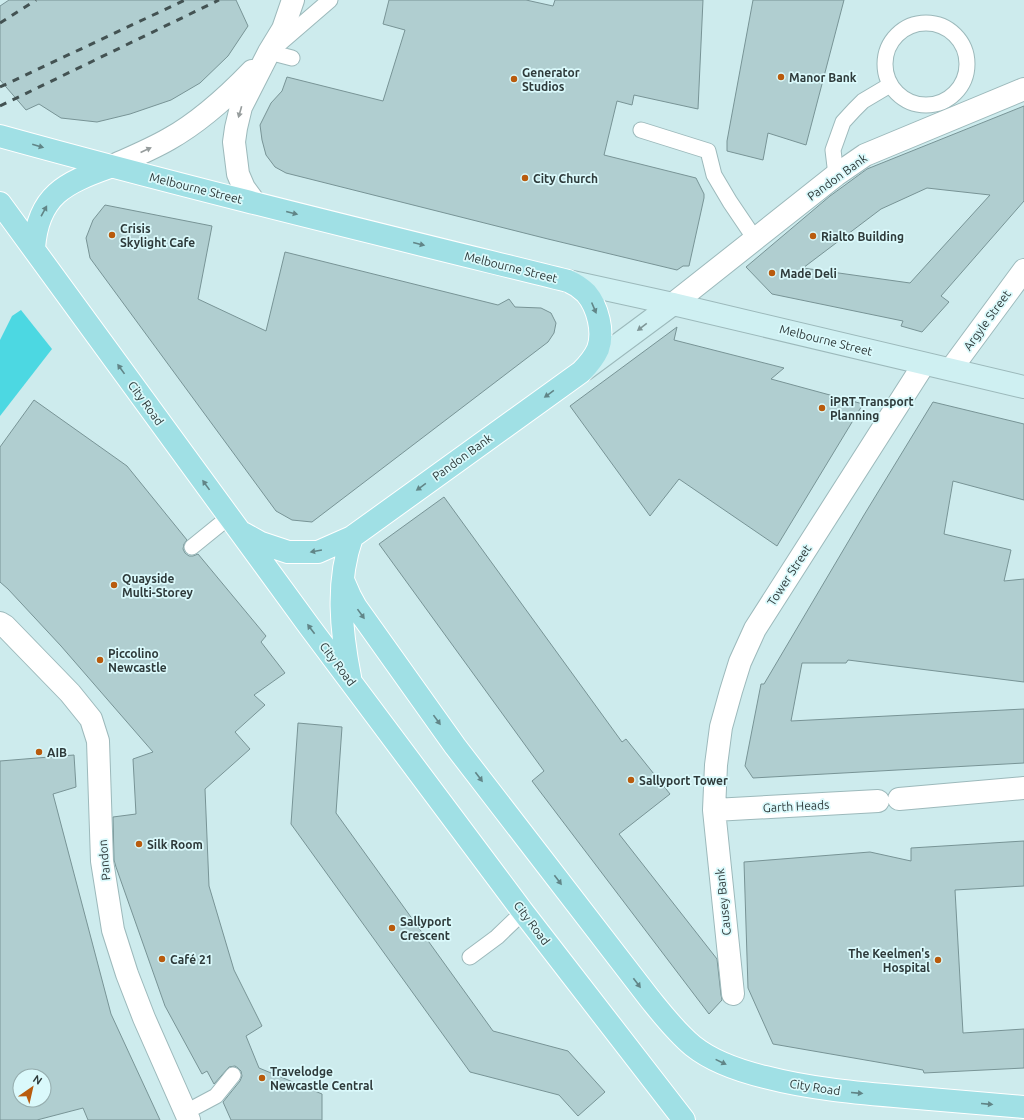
<svg xmlns="http://www.w3.org/2000/svg" width="1024" height="1120" viewBox="0 0 1024 1120" font-family="Ubuntu,sans-serif">
  <style>
    .green { fill: #4cd8e2 }
    .building { fill: #b0ced0; stroke: #789496; fill-rule: evenodd }
    .lines { fill: none; stroke-linecap: round; stroke-linejoin: round }
    .lane-casing { stroke: #9cb9bb; stroke-width: 17 }
    .street-casing { stroke: #9cb9bb; stroke-width: 24 }
    .secondary-casing { stroke: #9cb9bb; stroke-width: 24 }
    .primary-casing { stroke: #fff; stroke-width: 24 }
    .lane { stroke: #fff; stroke-width: 15 }
    .street { stroke: #fff; stroke-width: 22 }
    .secondary { stroke: #cff0f2; stroke-width: 22 }
    .primary { stroke: #a0e0e5; stroke-width: 22 }
    .rail { stroke: #435252; stroke-width: 3; stroke-dasharray: 7 7; stroke-linecap: butt }
    .oneway { fill: #969c9c }
    .oneway2 { fill: #618587 }
    .oneway3 { fill: #7e9596 }
    .poi-dot { fill: #b95b0d; stroke: #daf9fb; stroke-width: 1.5 }
    .labels { text-anchor: middle; dominant-baseline: central; stroke-width: 3.5; stroke-linejoin: round; paint-order: stroke }
    .poi-label { font-size: 12px; font-weight: bold; fill: #2e3a3a; stroke: #daf9fb; text-anchor: start }
    .street-label { font-size: 12px; fill: #2e3a3a; stroke: #daf9fb }
  </style>
  <rect width="100%" height="100%" fill="#cdebed"/>
  <path class="green" d="M21,310l31,39 -52,67v-76l12,-24z"/>
  <path class="building" d="M9,0h227l12,26 -20,30 -28,27 -29,17 -41,14 -33,8 -36,-4 -22,-14 -13,6 -26,-30v-74z
    M389,0h137l27,6 2,-6h148l-5,109 -64,-14 -2,10 -15,-4 -13,54 92,23 8,16v4l-15,68h-6l-6,4 -129,-31 -262,-66 -11,-6 -9,-12 -4,-15 -2,-15 11,-22 11,-12 5,-14 96,24 22,-71 -22,-6z
    M753,0h91l-38,145 -38,-12 -5,27 -36,-9v-10z
    M1024,106v95l-83,95 8,6 -27,30 -21,-6 2,-5 -131,-27 -26,-27 84,-71 37,-27zM927,188l63,7 -80,88 -107,-15 78,-59z
    M105,205l107,21 -14,73 68,32 19,-79 213,53 11,-6 6,8 26,1 10,5 5,10 -2,10 -6,9 -236,180 -20,-2 -16,-9 -186,-253 -4,-20 7,-18z
    M677,327l-3,13 110,28 -13,11 92,25 -86,142 -98,-67 -29,37 -80,-110z
    M34,400l93,66 60,74 -3,4 -1,5 2,4 4,3h4l5,-2 68,82 -5,6 24,31 -31,22 11,10 -30,27 15,17 -45,40 4,97 25,84 28,56 -16,10 13,32 63,26v26h-91l-8,-18 17,-21 2,-5 -1,-5 -3,-3 -3,-2 -6,1 -15,17 -7,-13 -5,3 -37,-68 -49,-139 -2,-7 -1,-43 23,-3 -3,-55 20,-7 -92,-106 -53,-57 -8,-7v-135z
    M933,402l91,22v76l-71,-19 -9,53 67,16 -7,31 20,-2v103l-176,-22 -2,3h-44l-11,58 233,-12v54l-271,15 -8,-12 16,-82h3l100,-169z
    M444,497l178,245 4,-3 44,55 -51,40 98,125 4,36 1,5 -13,14 -177,-233 12,-10 -165,-227z
    M298,723l44,4 -6,86 157,218 75,20 37,41 -27,24 -19,-21 -89,-23 -179,-248z
    M74,755l2,32 -23,7 58,220 49,106h-72l-5,-12 -46,12h-37v-359zM20,1076h24v24h-24z
    M1024,841v45l-69,4 8,143 61,-4v39l-100,5 -1,-3 -150,-26 -25,-56 -4,-126 126,-10 41,9v-13z"/>
  <g class="lines">
    <defs>
      <path id="lane" d="M885 64a41 41 0 1 1 82 0a41 41 0 1 1-82 0Z
        M279,44l51,-44
        M269,52l23,6
        M641,130l67,21 6,24 16,27 25,37
        M836,175l-3,-25 10,-28 11,-12 9,-9 27,-16
        M192,547l37,-30
        M470,957l27,-20 26,-25
        M186,1112l30,-16 17,-21"/>
      <path id="street" d="M110,167c20,-9 40,-17 59,-28 32,-18 58,-42 83,-68
        M255,203l-11,-15 -6,-14 -4,-32 2,-14 5,-21 28,-55 14,-23 10,-29
        M673,304l163,-129 29,-20 159,-66
        M951,369l73,-99
        M0,623l5,3 65,67 21,26 7,22 4,120 11,69 14,44 17,44 45,102
        M899,799l125,-11
        M714,810l164,-9
        M733,994l-19,-184 2,-45 5,-38 10,-36 9,-29 15,-33 169,-265"/>
      <path id="secondary" d="M568,281l105,23 351,83
        M584,370l89,-66"/>
      <path id="primary" d="M0,136c188,52 378,98 568,145 7,3 13,7 18,12 12,14 18,39 12,56 -4,9 -10,16 -17,23l-229,165 -34,15h-30l-27,-9 -18,-10
        M0,203l309,423 214,286 161,208
        M34,248c4,-53 31,-65 76,-81
        M343,580l7,16 6,11 99,139 195,253c13,16 26,33 43,47 20,16 47,25 72,31 46,12 93,16 141,20 39,3 79,7 118,10
        M350,677c-9,-46 -14,-95 2,-140"/>
    </defs>
    <use href="#lane" class="lane-casing"/>
    <use href="#street" class="street-casing"/>
    <use href="#secondary" class="secondary-casing"/>
    <use href="#primary" class="primary-casing"/>
    <use href="#lane" class="lane"/>
    <use href="#street" class="street"/>
    <use href="#secondary" class="secondary"/>
    <use href="#primary" class="primary"/>
    <path class="rail" d="M0,23l36,-23
      M0,87l185,-87
      M0,106l219,-106"/>
  </g>
  <defs><path id="oneway-solid" d="M-6-.8H1V-3.2L6.5 0L1 3.2V.8H-6Z"/></defs>
  <g class="oneway">
    <use href="#oneway-solid" transform="translate(240 112) rotate(106)"/>
    <use href="#oneway-solid" transform="translate(146 150) rotate(-25)"/>
  </g>
  <g class="oneway2">
    <use href="#oneway-solid" transform="translate(38 146) rotate(16)"/>
    <use href="#oneway-solid" transform="translate(44 211) rotate(-61)"/>
    <use href="#oneway-solid" transform="translate(292 213) rotate(14)"/>
    <use href="#oneway-solid" transform="translate(419 244) rotate(14)"/>
    <use href="#oneway-solid" transform="translate(594 308) rotate(67)"/>
    <use href="#oneway-solid" transform="translate(121 369) rotate(-126)"/>
    <use href="#oneway-solid" transform="translate(549 394) rotate(144)"/>
    <use href="#oneway-solid" transform="translate(206 485) rotate(-126)"/>
    <use href="#oneway-solid" transform="translate(421 487) rotate(144)"/>
    <use href="#oneway-solid" transform="translate(316 551) rotate(170)"/>
    <use href="#oneway-solid" transform="translate(361 614) rotate(54)"/>
    <use href="#oneway-solid" transform="translate(311 629) rotate(-127)"/>
    <use href="#oneway-solid" transform="translate(437 720) rotate(54)"/>
    <use href="#oneway-solid" transform="translate(479 777) rotate(53)"/>
    <use href="#oneway-solid" transform="translate(558 880) rotate(53)"/>
    <use href="#oneway-solid" transform="translate(637 983) rotate(53)"/>
    <use href="#oneway-solid" transform="translate(721 1062) rotate(26)"/>
    <use href="#oneway-solid" transform="translate(857 1093) rotate(5)"/>
    <use href="#oneway-solid" transform="translate(987 1104) rotate(5)"/>
  </g>
  <use class="oneway3" href="#oneway-solid" transform="translate(642 327) rotate(143)"/>
  <g class="poi-dot">
    <circle cx="781" cy="77" r="4"/>
    <circle cx="514" cy="79" r="4"/>
    <circle cx="525" cy="178" r="4"/>
    <circle cx="112" cy="235" r="4"/>
    <circle cx="813" cy="236" r="4"/>
    <circle cx="772" cy="273" r="4"/>
    <circle cx="822" cy="408" r="4"/>
    <circle cx="114" cy="585" r="4"/>
    <circle cx="100" cy="660" r="4"/>
    <circle cx="39" cy="752" r="4"/>
    <circle cx="631" cy="780" r="4"/>
    <circle cx="139" cy="844" r="4"/>
    <circle cx="392" cy="928" r="4"/>
    <circle cx="162" cy="959" r="4"/>
    <circle cx="938" cy="960" r="4"/>
    <circle cx="262" cy="1078" r="4"/>
  </g>
  <g class="labels">
    <g class="poi-label">
      <text x="522" y="72">Generator<tspan x="522" dy="14">Studios</tspan></text>
      <text x="789" y="77">Manor Bank</text>
      <text x="533" y="178">City Church</text>
      <text x="120" y="228">Crisis<tspan x="120" dy="14">Skylight Cafe</tspan></text>
      <text x="821" y="236">Rialto Building</text>
      <text x="780" y="273">Made Deli</text>
      <text x="830" y="401">iPRT Transport<tspan x="830" dy="14">Planning</tspan></text>
      <text x="122" y="578">Quayside<tspan x="122" dy="14">Multi-Storey</tspan></text>
      <text x="108" y="653">Piccolino<tspan x="108" dy="14">Newcastle</tspan></text>
      <text x="47" y="752">AIB</text>
      <text x="639" y="780">Sallyport Tower</text>
      <text x="147" y="844">Silk Room</text>
      <text x="400" y="921">Sallyport<tspan x="400" dy="14">Crescent</tspan></text>
      <text x="930" y="953" text-anchor="end">The Keelmen's<tspan x="930" dy="14">Hospital</tspan></text>
      <text x="170" y="959">Café 21</text>
      <text x="270" y="1071">Travelodge<tspan x="270" dy="14">Newcastle Central</tspan></text>
    </g>
    <g class="street-label">
      <text transform="translate(837 177) rotate(-36)">Pandon Bank</text>
      <text transform="translate(196 188) rotate(14)">Melbourne Street</text>
      <text transform="translate(511 267) rotate(14)">Melbourne Street</text>
      <text transform="translate(987 320) rotate(-54)">Argyle Street</text>
      <text transform="translate(826 340) rotate(14)">Melbourne Street</text>
      <text transform="translate(146 403) rotate(54)">City Road</text>
      <text transform="translate(462 457) rotate(-36)">Pandon Bank</text>
      <text transform="translate(789 575) rotate(-57)">Tower Street</text>
      <text transform="translate(338 664) rotate(53)">City Road</text>
      <text transform="translate(796 806) rotate(-3)">Garth Heads</text>
      <text transform="translate(104 860) rotate(-95)">Pandon</text>
      <text transform="translate(723 902) rotate(-96)">Causey Bank</text>
      <text transform="translate(532 923) rotate(53)">City Road</text>
      <text transform="translate(815 1087) rotate(9)">City Road</text>
    </g>
  </g>
  <g transform="translate(32 1088) rotate(34)"><circle r="19" fill="#daf9fb" stroke="#95adae"/>
  <path d="M0-3L7 15L0 10L-7 15Z" fill="#b95b0d"/>
  <text y="-6" font-size="11" font-weight="bold" text-anchor="middle" fill="#2e3a3a">N</text>
  </g>
</svg>
